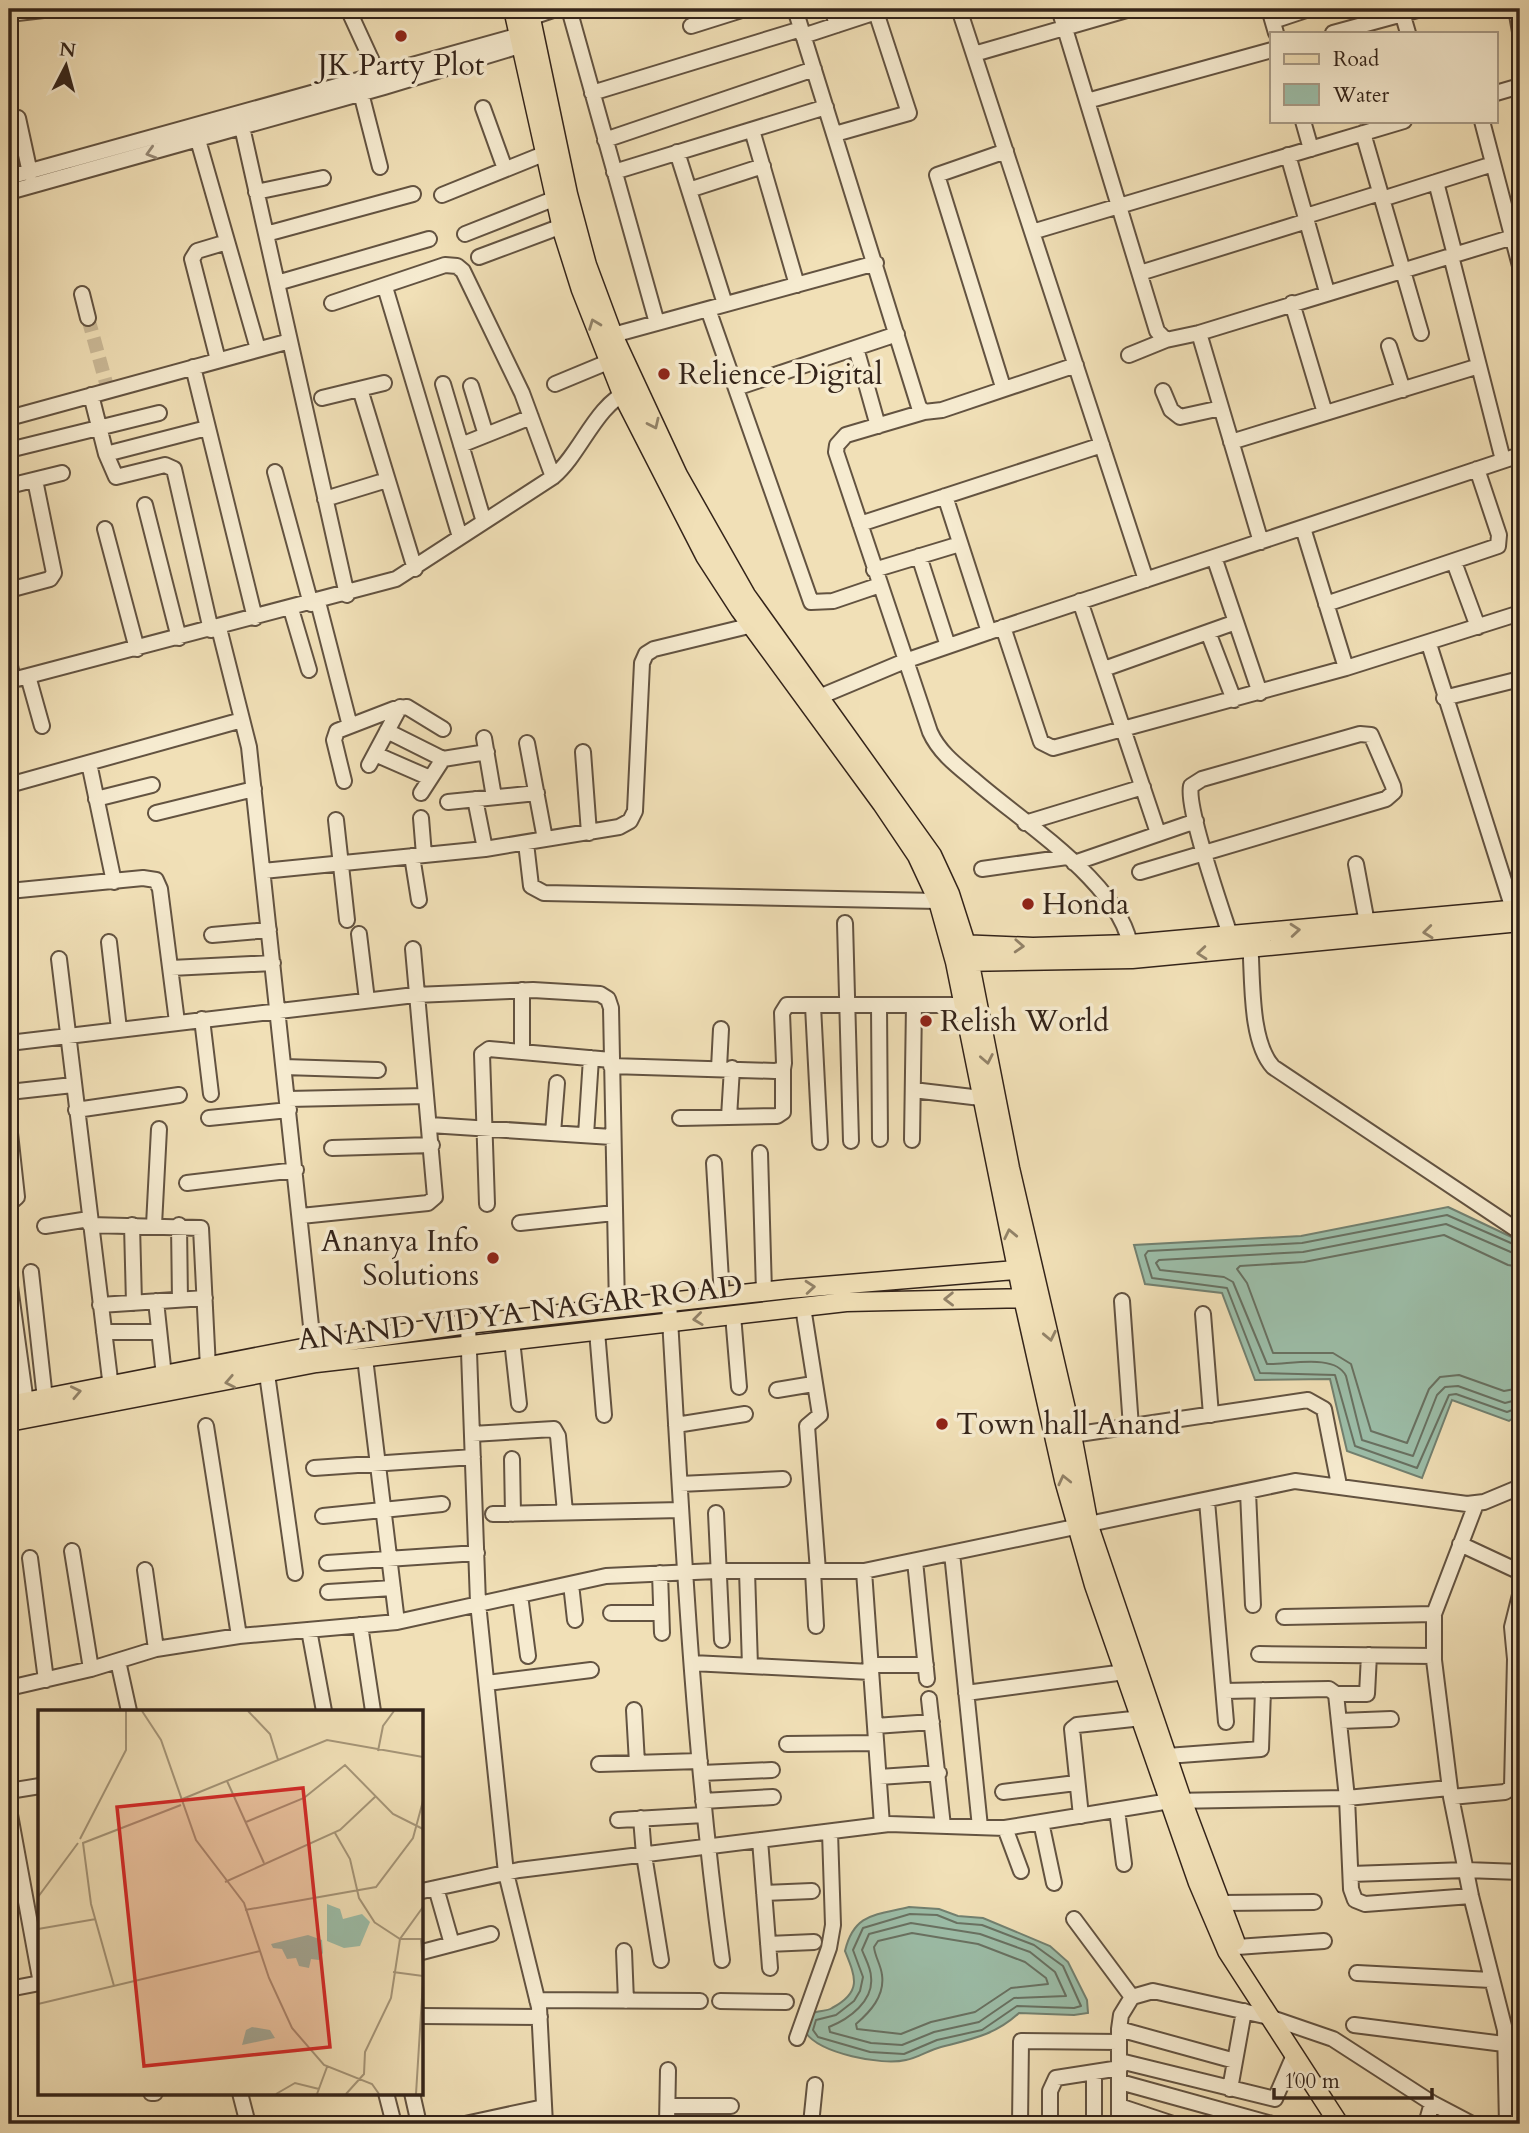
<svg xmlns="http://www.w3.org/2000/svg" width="1529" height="2133" viewBox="0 0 1529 2133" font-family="Cardo,serif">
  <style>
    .water { fill: #9cbea9; stroke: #728070; stroke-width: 2 }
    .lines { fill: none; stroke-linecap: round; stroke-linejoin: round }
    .shore { stroke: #687162; stroke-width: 2 }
    .minor-tunnel { stroke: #cbba98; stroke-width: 14; stroke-dasharray: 14 7; stroke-linecap: butt }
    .minor-casing { stroke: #635341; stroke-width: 18 }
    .major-casing { stroke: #34241a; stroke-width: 21 }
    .minor { stroke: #f6ebd0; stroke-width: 14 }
    .major { stroke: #f1e0b7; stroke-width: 18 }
    .oneway { stroke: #958875 }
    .oneway2 { stroke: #928268 }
    .poi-dot { fill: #8f2418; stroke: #f6ebd0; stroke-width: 2.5 }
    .labels { text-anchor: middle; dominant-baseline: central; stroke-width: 7; stroke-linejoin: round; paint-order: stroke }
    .poi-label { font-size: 30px; fill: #34241a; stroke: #f6ebd0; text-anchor: start }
    .street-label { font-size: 30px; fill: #34241a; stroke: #f6ebd0 }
    .inset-road { fill: none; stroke: #a59578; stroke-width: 2 }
    .view { fill: #d62828; fill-opacity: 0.15; stroke: #d62828; stroke-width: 3.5 }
    .inset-edge { fill: none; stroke: #34241a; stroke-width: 3.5 }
  </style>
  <rect width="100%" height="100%" fill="#f1e0b7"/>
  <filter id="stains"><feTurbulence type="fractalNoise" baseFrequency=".00286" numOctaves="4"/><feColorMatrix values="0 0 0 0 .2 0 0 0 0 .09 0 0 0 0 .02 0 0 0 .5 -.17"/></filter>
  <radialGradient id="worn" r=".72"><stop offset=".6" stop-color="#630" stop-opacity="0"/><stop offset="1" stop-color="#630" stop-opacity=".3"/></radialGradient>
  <path class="water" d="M1448,1207l72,34v172l-11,8 -57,-21 -30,78 -75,-27 -17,-72 -75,1 -33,-87 -77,-9 -11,-39 167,-9z
    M909,1907l30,2 19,7 25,2 67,28 18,16 19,38 1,13 -14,2 -55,-2c-24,22 -47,26 -78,34 -12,3 -23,11 -35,13 -25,6 -86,-7 -100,-27l5,-19c7,-4 15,-2 21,-6 30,-16 24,-30 13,-57 9,-38 31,-36 64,-44z"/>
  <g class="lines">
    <path class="shore" d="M1520,1247l-73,-32 -145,28 -154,8 -3,4 7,23 75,10 33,85 75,2 20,71 62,22 32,-73 7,-1 51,18 13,-5
      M1520,1256l-74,-32 -143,28 -144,8 -3,3 4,7 64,7 9,5 34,82c21,1 68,-11 79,12l16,64 51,16 24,-61 8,-8 13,-1 47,17 15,-4
      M1520,1267l-12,-2 -64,-30 -140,27 -64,4 -3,3 10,14 26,70h60l18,11 20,67 36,12 22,-54 11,-12 19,-2 45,16 16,-3
      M910,1914l27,1 20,8 25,2 52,20 29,21 18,40 -7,2 -57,-2 -35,24 -45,10 -33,14 -34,-2 -52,-15 -5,-7 3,-10 20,-5 18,-14 6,-10 3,-14 -10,-27 10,-22z
      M911,1923l69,11 50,18 25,20 11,24 -52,2 -35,24 -45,10 -32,13 -31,-2 -41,-11 -1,-5c20,-8 45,-26 42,-50 0,-9 -6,-19 -9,-27l7,-16z
      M912,1933l66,11 47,18 21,16 2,6 -37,4 -36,24 -44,10 -30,12 -44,-5 -1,-5c14,-12 29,-28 26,-49 -1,-10 -7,-18 -8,-28l4,-6z"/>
    <path class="minor-tunnel" d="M88,318l18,65"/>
    <defs>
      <path id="minor" d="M348,9l34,74
        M569,9l88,314
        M795,9l124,398 5,5 18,-2 134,-45
        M832,9l5,16
        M959,9l187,571
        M1059,9l98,322 9,9 33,-7 314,-96
        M1269,9l7,24
        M1401,9l7,24
        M1516,9l4,23
        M9,14l43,-5
        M521,21l35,-12
        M1273,21l36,-12
        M691,26l54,-17
        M1333,33l88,-24
        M803,36l73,-24
        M974,54l156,-45
        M361,93l19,74
        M592,93l209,-64
        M1496,93l24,-7
        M1087,101l185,-51
        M483,108l22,61
        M18,118l12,55
        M240,118l107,477
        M1303,121l8,28
        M1482,121l38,145
        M752,130l45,155
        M1363,133l58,200
        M835,134l74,-21 -34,-104
        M198,140l60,209
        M605,140l209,-71
        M677,152l48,152
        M1288,155l39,137
        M614,172l212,-65
        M9,177l511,-142
        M1436,182l19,73
        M689,190l74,-24
        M9,192l375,-105 139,-42
        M256,192l67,-14
        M442,195l104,-42
        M1382,199l111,-35
        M1306,216l74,-23
        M1032,232l372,-111
        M266,234l147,-40
        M465,234l91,-36
        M1451,256l52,204
        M479,257l83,-31
        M1140,273l167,-52
        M277,283l152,-44
        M385,287l75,250
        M82,294l6,24
        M332,303l113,-38 12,1 6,5 59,122 31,84
        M1292,303l33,110
        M708,309l103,293 22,-1 47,-16
        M1199,333l62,209
        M613,335l263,-72
        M1389,346l14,44
        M856,348l22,78
        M1129,355l37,-15
        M218,360l-26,-101 5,-8 30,-9
        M193,367l62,251
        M443,384l41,138
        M555,384l53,-22
        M471,386l15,49
        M1003,387l-66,-212 69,-24
        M736,388l161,-54
        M360,389l55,180
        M1163,391l8,19 9,7 41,-9
        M91,395l15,59 10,23 49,-12 9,4 37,161
        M322,398l62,-15
        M924,412l-78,23 -9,10 -1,7 94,280c9,20 26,33 43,47 47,42 153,107 158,173
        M9,418l281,-77
        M1231,442l248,-76
        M461,445l70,-28
        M9,450l150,-37
        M106,454l101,-26
        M275,472l36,132
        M9,486l53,-13
        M945,496l44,136
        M325,499l62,-19
        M145,505l34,133
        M860,524l242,-79
        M1303,528l43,140
        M105,529l32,120
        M919,556l29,90
        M1214,557l46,136
        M1454,562l24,65
        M874,570l86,-26
        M9,590l41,-11 4,-6 -19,-93
        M1080,601l78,232
        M318,602l32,124
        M1326,604l172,-58 1,-11 -22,-66
        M291,609l18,61
        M1003,627l38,115 12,6 293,-80 174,-55
        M219,628l30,119 65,607
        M1208,632l26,68
        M1429,644l84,265
        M9,661l4,19
        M1104,669l132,-47
        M28,676l14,50
        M9,681l387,-102 157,-102c29,-25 41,-70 77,-87
        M1444,698l76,-19
        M812,700l93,-39 84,-29 531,-177
        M387,731l56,28
        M484,738l10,59
        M527,743l18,96
        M583,752l6,81
        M375,754l55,24
        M89,763l25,119
        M369,765l31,-58
        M344,781l-10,-41 3,-9 57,-22 13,-2 36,22
        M9,785l233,-65
        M421,793l22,-34 44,-7
        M96,799l56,-14
        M475,799l10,50
        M448,802l89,-9
        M156,813l98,-24
        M421,818l3,37
        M336,820l11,100
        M1025,823l118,-36
        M526,843l5,43 13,7 394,8
        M412,856l7,44
        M1074,863l122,-42
        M1356,864l11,59
        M982,869l85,-12
        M263,871l222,-22 134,-22 11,-6 5,-10 7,-148 4,-9 8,-5 107,-26
        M1140,872l246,-73 8,-7 -1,-6 -22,-51 -11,-1 -158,45 -11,7c-5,22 30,121 39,149l1,8
        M9,891l134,-13 13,2 4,9 17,133
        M845,923l6,218
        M359,934l8,66
        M212,935l57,-5
        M1250,940c3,36 -1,101 23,127l247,165
        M109,942l10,87
        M59,959l53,437
        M171,968l102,-5
        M879,1005l1,134
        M813,1006l7,136
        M202,1019l9,75
        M9,1043l406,-48 118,-5 67,4 8,5 3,9 6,300
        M522,1052v-62
        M611,1066l164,5 8,-2 1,-6 -2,-50 5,-8h175
        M284,1067l94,3
        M719,1068l2,-39
        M913,1090l68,8
        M9,1092l64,-7
        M288,1099l138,-3
        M76,1110l103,-15
        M729,1117l3,-49
        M209,1118l80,-8
        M680,1118l97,-2 6,-4v-43
        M430,1125l182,12
        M553,1133l4,-50
        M586,1135l5,-77
        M912,1140l2,-135
        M332,1148l100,-3
        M760,1153l4,139
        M714,1163l8,134
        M187,1183l109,-13
        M9,1204l8,-7 -8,-73
        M487,1204l-5,-150 7,-5 122,11
        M301,1216l127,-13 7,-6 -22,-248
        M520,1223l94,-10
        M90,1225l111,3 7,140
        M132,1225l2,78
        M154,1225l5,-96
        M179,1225l1,75
        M45,1226l44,-7
        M31,1272l14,127
        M9,1279l17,124
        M156,1301l8,75
        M1122,1301l9,126
        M669,1302c13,220 23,440 53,658
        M100,1305l105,-7
        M803,1307l17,108 -13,11 11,145
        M1203,1314l8,101
        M733,1315l6,72
        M468,1324l10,279 28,270 33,134 6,117
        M597,1331l7,84
        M104,1332h55
        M512,1340l7,64
        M365,1358l32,264
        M267,1374l28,199
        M777,1390l36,-6
        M676,1425l69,-11
        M206,1426l33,210
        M472,1434l82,-5 4,7 7,76
        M1072,1435l236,-35 16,9 15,76
        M512,1459l1,55
        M314,1468l159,-11
        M680,1484l103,-5
        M1248,1492l5,113
        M1207,1501l19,221
        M1476,1504l-42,110v46l17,137 20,99 34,134 2,94
        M716,1513l6,127
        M493,1514l188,-4
        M323,1516l119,-12
        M1460,1544l60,28
        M72,1551l19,118
        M952,1553l28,274
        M30,1558l16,122
        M915,1561l12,118
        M327,1563l150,-10
        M145,1570l11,79
        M747,1571l3,95
        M813,1571l3,55
        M864,1571l18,254
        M660,1573l2,60
        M571,1584l4,36
        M328,1592l65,-4
        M520,1595l8,61
        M611,1613h50
        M1284,1617l150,-3
        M360,1625l13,86
        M309,1630l15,81
        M1259,1654l175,2
        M118,1661l11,50
        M692,1663l179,9
        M871,1665h55
        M487,1683l104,-13
        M9,1688l82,-19 65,-20 83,-13 158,-14 209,-46 110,-5h148l431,-90 172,23 17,-2 36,-15
        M1224,1691l105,-2 7,5 11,104 4,91 4,11 10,4 106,-8
        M966,1693l159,-21
        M1336,1694h31l2,-39
        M929,1699l14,127
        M634,1710l3,53
        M1340,1721l51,-2
        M875,1726l57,-4
        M787,1744l89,-1
        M1167,1756l94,-7 2,-59
        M599,1764l101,-3
        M701,1773l71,-3
        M879,1777l60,-4
        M9,1791l31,-5
        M1003,1792l73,-9
        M1451,1797l54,-5 7,-5 3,-128 -3,-32 8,-32
        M703,1801l70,-4
        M9,1809l31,169
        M1117,1810l7,54
        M1081,1816l-9,-87 5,-4 65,-7
        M641,1818l3,37 17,105
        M618,1820l86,-5
        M1041,1822l13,61
        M1005,1828l16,43
        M760,1840l10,128
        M1351,1874l115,-4 54,2
        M436,1888l16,56
        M422,1891l97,-21 370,-46 116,4 165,-27 177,-3 102,-10
        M764,1893l48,-2
        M1221,1903l93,-1
        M1074,1919l58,78
        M768,1944l46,-2
        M1237,1947l87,-6
        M624,1951l2,50
        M422,1952l69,-18
        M1357,1973l134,7
        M9,1989l31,-6
        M537,2000l163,1
        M720,2001l66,1
        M422,2016l118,1
        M1354,2025l150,19
        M1119,2029l116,32
        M797,2038l32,-90 4,-23 -3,-93
        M1120,2061l155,38 19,-44
        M1094,2072v52
        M1120,2082l152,42
        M1230,2089l14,-78
        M151,2093h4
        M240,2093l8,31
        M386,2093l8,31
        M412,2093l7,31
        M668,2106h63
        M1119,2106l54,18
        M465,2124l79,-17
        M667,2124l1,-54
        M811,2124l4,-39
        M1020,2124l1,-83 98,1
        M1050,2124v-33l6,-13 64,-10
        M1119,2124v-95l2,-14 11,-18 21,-6 116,26 64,22 99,64 40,21
        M1426,2124l6,-21"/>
      <path id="major" d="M513,9l50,224 18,57 41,104 83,162 35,54 142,194 35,52 21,45 17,61 68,336 41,182 30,105 104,298 29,68 112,173
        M529,9l39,185 19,71 26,70 65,140 68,120 186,260 18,39 16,50 44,224 62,267 17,91 93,274 53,141
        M958,944l75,3 98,-3 389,-35
        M959,962l173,-3 388,-37
        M9,1405l304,-59 155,-22 320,-35 240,-20
        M9,1422l307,-59 530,-61 185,-4"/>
    </defs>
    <use href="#minor" class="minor-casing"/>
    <use href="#major" class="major-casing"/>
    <use href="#minor" class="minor"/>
    <use href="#major" class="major"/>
  </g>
  <defs><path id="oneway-chevron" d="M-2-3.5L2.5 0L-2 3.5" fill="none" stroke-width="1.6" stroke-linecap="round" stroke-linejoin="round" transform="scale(1.75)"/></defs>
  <use class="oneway" href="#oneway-chevron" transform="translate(151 153) rotate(164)"/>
  <g class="oneway2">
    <use href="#oneway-chevron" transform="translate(594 324) rotate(-111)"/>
    <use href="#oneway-chevron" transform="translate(654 424) rotate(65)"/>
    <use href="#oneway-chevron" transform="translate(1295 930) rotate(-5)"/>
    <use href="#oneway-chevron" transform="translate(1428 932) rotate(174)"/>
    <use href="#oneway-chevron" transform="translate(1019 946) rotate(3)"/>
    <use href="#oneway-chevron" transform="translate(1202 953) rotate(175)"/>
    <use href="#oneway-chevron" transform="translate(987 1059) rotate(79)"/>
    <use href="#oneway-chevron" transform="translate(1010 1234) rotate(-102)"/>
    <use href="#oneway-chevron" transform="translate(810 1287) rotate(-5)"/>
    <use href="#oneway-chevron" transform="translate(949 1299) rotate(179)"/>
    <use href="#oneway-chevron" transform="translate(698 1319) rotate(173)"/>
    <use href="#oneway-chevron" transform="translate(1050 1336) rotate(78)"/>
    <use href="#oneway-chevron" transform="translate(230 1382) rotate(169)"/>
    <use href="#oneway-chevron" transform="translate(76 1392) rotate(-12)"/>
    <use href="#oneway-chevron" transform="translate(1064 1480) rotate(-103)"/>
  </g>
  <g class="poi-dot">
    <circle cx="401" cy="36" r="7"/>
    <circle cx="664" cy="374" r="7"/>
    <circle cx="1028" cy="904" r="7"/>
    <circle cx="926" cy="1021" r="7"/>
    <circle cx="493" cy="1258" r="7"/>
    <circle cx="942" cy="1424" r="7"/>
  </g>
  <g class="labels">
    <g class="poi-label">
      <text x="401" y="65" text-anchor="middle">JK Party Plot</text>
      <text x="678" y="374">Relience Digital</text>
      <text x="1042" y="904">Honda</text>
      <text x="940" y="1021">Relish World</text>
      <text x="479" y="1241" text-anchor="end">Ananya Info<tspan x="479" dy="34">Solutions</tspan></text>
      <text x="956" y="1424">Town hall Anand</text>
    </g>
    <g class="street-label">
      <text transform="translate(520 1313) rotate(-7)">ANAND VIDYA NAGAR ROAD</text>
    </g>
  </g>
  <g transform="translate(38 1710)">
    <rect width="385" height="385" fill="#f1e0b7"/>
    <path d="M289,194l13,5 3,10 19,-5 8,8 -10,24 -16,2 -17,-7zM270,225l14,5 1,13 -4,7 -8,-1 -2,9 -10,-2 -3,-8 -9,1 -5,-10 -9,-1 -2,-4zM214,317l18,3 5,8 -33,7 4,-15z" fill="#9cbea9"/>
    <path class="inset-road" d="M104,1l19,29 35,100 48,63 25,75 23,50 32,37 48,19 7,10M210,1l22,23 8,26M340,41l5,-25 11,-15M189,71l37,82M142,90l147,-60 96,17M208,112l58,-24 41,-33 48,49 30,15M297,123l15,26 9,39 16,25M42,129l46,-89v-39M187,172l115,-52 36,-34M0,187l40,-54M207,200l131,-23 37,-49 10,-37M336,212l26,17h23M0,219l58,-10M383,230l2,27M355,262l30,4M76,276l-23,-82 -8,-61 98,-38M0,294l222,-53M238,384l19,-11 24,6M279,384l10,-27M308,384l18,-20 1,-22 26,-54 9,-59 23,-32M378,384l7,-113"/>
    <path class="view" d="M265,78l27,259 -186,19 -27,-259z"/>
    <rect width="385" height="385" class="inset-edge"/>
  </g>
  <rect width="1529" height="2133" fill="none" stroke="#f1e0b7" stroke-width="35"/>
  <rect x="10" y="10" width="1508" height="2112" fill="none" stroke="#34241a" stroke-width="3.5"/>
  <rect x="18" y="18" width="1494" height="2098" fill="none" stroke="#34241a" stroke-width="2"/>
  <rect x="1270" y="32" width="228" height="91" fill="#f6ebd0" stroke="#a89b87" stroke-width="2"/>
  <rect x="1284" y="54" width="35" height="10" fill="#f1e0b7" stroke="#a89b87" stroke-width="2"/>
  <text x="1333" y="66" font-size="21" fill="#34241a">Road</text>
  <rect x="1284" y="84" width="35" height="21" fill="#9cbea9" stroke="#a89b87" stroke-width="2"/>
  <text x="1333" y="102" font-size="21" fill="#34241a">Water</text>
  <g transform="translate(66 66) rotate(6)" stroke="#f6ebd0" stroke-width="5" paint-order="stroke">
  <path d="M0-5L12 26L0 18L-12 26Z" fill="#34241a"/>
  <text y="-10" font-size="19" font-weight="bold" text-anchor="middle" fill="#34241a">N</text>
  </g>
  <path d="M1274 2088v10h158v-10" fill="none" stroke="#34241a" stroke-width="3.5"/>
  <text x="1284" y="2088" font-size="21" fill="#34241a" stroke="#f6ebd0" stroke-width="5" paint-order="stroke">100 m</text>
  <rect width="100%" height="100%" filter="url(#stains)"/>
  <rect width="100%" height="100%" fill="url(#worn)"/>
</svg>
